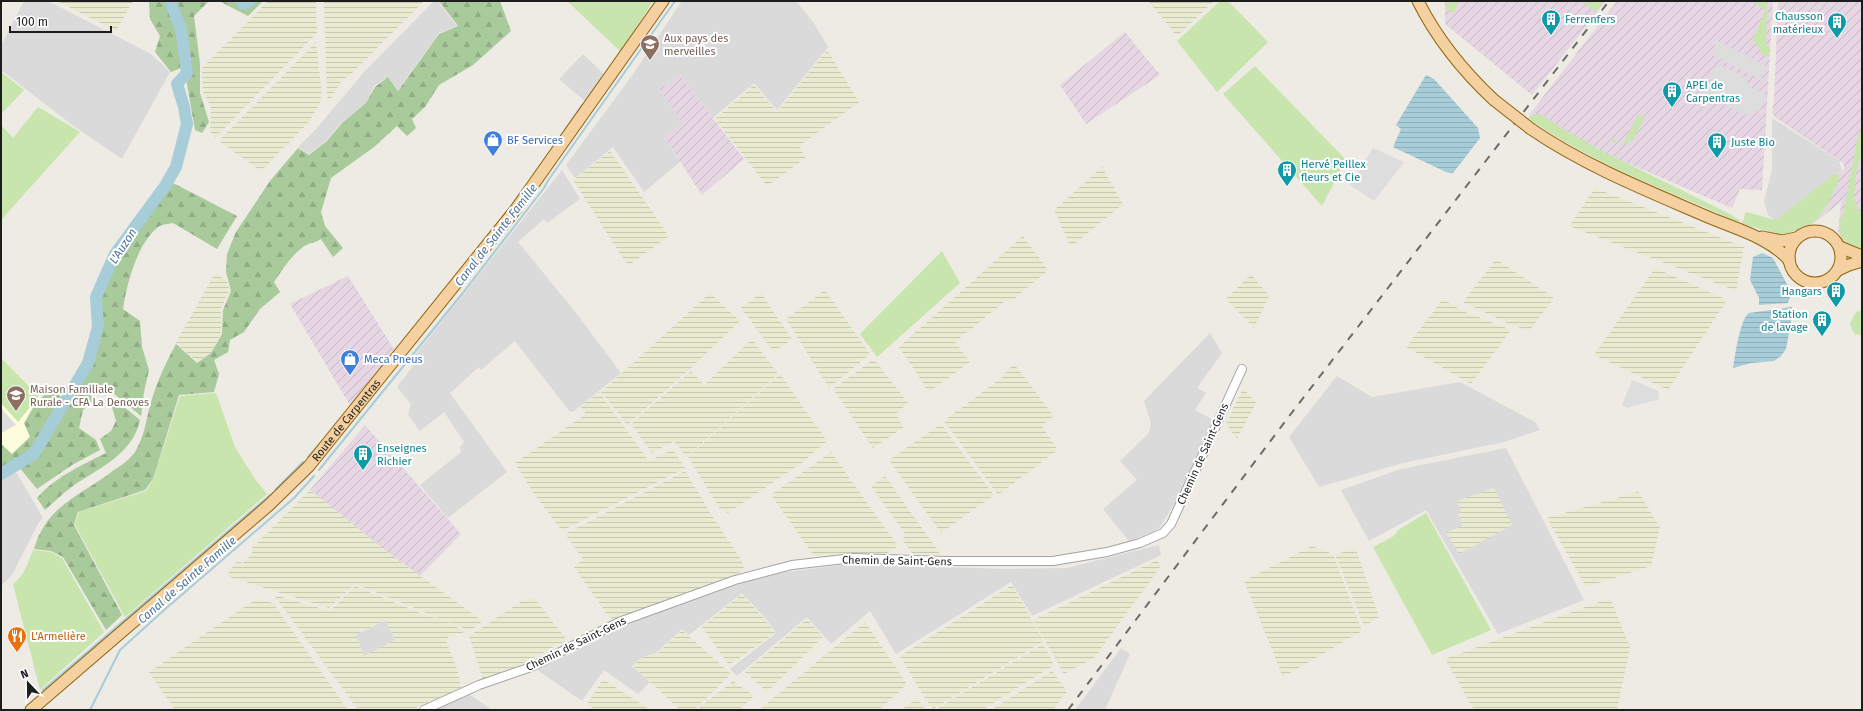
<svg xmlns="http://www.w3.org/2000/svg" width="1863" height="711" viewBox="0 0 1863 711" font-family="'Fira Sans',sans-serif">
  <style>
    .residential { fill: #dbdada }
    .industrial { fill: url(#industrial-furrows) }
    .education { fill: #fdfdde }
    .farmland { fill: url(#farmland-rules); fill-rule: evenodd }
    .grass { fill: #c8e5ad }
    .forest { fill: url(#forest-firs) }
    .parking { fill: #ddd }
    .water { fill: url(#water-rules) }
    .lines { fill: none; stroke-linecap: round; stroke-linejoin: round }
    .stream { stroke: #a7cdd9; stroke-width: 2 }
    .river { stroke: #a7cdd9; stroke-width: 12 }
    .minor-casing { stroke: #a4a4a4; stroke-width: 10 }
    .major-casing { stroke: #8d620a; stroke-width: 13 }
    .minor { stroke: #fff; stroke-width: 8 }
    .major { stroke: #f5d1a1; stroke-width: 11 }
    .rail { stroke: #6b6b6b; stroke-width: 2; stroke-dasharray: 8 8; stroke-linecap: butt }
    .major-bridge-casing { stroke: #8d620a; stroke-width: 13; stroke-linecap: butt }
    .major-bridge { stroke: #f5d1a1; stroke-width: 11 }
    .labels { text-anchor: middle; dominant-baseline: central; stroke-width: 4; stroke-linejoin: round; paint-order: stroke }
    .culture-label { font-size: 11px; fill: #0d838f; stroke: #fff; text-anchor: start }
    .education-label { font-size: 11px; fill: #785e54; stroke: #fff; text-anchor: start }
    .shop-label { font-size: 11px; fill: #366cbe; stroke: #fff; text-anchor: start }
    .street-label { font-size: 11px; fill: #1d1d1d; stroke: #fff }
    .food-label { font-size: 11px; fill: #c56008; stroke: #fff; text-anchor: start }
    .water-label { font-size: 12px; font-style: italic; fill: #4d769f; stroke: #fff }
  </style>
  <defs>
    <pattern id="industrial-furrows" width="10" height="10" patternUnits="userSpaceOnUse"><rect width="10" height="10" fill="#e6d6e3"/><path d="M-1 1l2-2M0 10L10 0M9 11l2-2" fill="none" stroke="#c5b7c2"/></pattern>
    <pattern id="farmland-rules" width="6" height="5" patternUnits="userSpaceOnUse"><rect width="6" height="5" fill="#e9ebd0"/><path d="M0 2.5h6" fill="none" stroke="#c7c9b2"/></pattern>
    <pattern id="forest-firs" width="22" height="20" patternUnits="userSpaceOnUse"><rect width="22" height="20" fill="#a9ca9b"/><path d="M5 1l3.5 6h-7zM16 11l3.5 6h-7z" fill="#91ad85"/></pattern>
    <pattern id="water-rules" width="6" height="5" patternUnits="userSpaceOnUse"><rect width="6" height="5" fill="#a7cdd9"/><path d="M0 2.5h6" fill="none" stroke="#8fb0ba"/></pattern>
  </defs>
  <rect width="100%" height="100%" fill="#eeeae4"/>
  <path class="residential" d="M24,1h24l103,53 19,18 -48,87 -51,-35 -70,-54v-24z
    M434,1h4l19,25 -18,7 -41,57 -10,-13 -14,9 -8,17 -25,20 -15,18 -17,13 -11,-7 19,-19 48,-57z
    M682,1h114l17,21 15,25 -51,63 -23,-27 -41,35 -33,-43 -21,14 24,34 -19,14 16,25 -36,30 -31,-45 -38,31 -9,-13 65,-88z
    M583,54l22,21 -19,27 -27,-23z
    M1772,118l67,43 3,10 -66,50 -8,-6 -4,-14 8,-31z
    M562,170l18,29 -33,24 -3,-4 -26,23 55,67 48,64 -47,38 -4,1 -55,-71 -34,29 -2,-3 -29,26 57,79 -59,46 -28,-33 41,-33 -1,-5 4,-5 -20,-30 -24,19 -12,-16 3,-11 -14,-17 19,-25 -4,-3z
    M1210,333l12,20 -25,35 9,5 -11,17 20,11 -38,78 -17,28 -5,4 -26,10 -26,-32 34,-29 -17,-19 28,-27 3,-10 -7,-23z
    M1337,376l35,21 88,-15 75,40 5,8 -36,12 -101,21 -84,24 -30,-50z
    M1506,448l78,152 -86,34 -72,-124 -57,31 -28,-51 60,-21z
    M16,472l27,46 -4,4 -27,53 -11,11v-105z
    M1159,545l2,10 -129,61 -21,-34 -115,72 -26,-43 -39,33 -24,-27 -70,59 -7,-7 46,-36 -9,-13 -25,-27 -53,42 -7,-6 -26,24 -13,4 -11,9 18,16 -12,12 -34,-24 -22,31 -46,-32 36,-16 51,-28 142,-50 82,-11 160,5 60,-1z
    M386,620l9,20 -31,17 -8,-22z
    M1121,648l9,6 -25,56h-30z
    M469,694l23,16h-60z"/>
  <path class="industrial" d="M1445,1h161l-74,94 -87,-71z
    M1617,1h156l-11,189 -22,-1 -8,19 -193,-83 -10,-10z
    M1778,1h84v251l-14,-5 -5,-5 -5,-11 3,-29 -30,23 -32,10 -38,-12 5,-7 30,5 68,-51v-6l-68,-46 -4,-5 2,-13z
    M1125,32l35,43 -74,49 -26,-39z
    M680,75l64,84 -42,36 -38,-58 19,-14 -24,-34z
    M348,276l47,75 -44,56 -61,-103z
    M365,425l96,109 -41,42 -33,-24 -77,-62z"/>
  <path class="education" d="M1,358l41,40 -12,39 -18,17 -11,-10z"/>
  <path class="farmland" d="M57,1h76l-17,30z
    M268,1h48l1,32 -102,105 -5,-7 1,-24 -8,-15 -1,-24z
    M324,1h100l-73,73 -10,7 -12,21 -2,-7z
    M1148,1h66l-37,35z
    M316,42l6,54 -3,9 -11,18 -47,48 -42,-30z
    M827,50l32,52 -60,44 7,12 -39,28 -52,-67 39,-34 23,27z
    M610,151l59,85 -41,30 -55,-86z
    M1102,167l21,37 -52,43 -17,-37z
    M1595,188l149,59 -8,44 -167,-65z
    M1023,236l25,34 -36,31h-7l-50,41 15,20 -41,30 -30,-45z
    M1496,259l58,39 -25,33 -22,-8 -44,-21z
    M1655,268l72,32 -59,90 -74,-35z
    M215,273l12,8 2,9 -8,19v25l-10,19 -14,9 -21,-19z
    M1251,274l18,22 -15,32 -28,-29z
    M825,290l45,64 -41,34 -43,-69z
    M710,293l30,28 -50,48 -63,56 -26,-33z
    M761,293l31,46 -18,13 -33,-44z
    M1443,299l20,12 48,19 -40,54 -65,-37z
    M752,339l26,35 -91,83 -13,-16 -22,12 -21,-29 60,-53 13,14z
    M874,359l34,44 -12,11 7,14 -30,20 -40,-59z
    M1014,364l40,52 -12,10 16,24 -60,45 -54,-74 57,-43z
    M780,374l47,67 -24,21 -75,51 -8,-4 -32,-52z
    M1243,388l13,15 -19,36 -11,-15z
    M599,392l50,69 24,-12 12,19 -123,63 -30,-40 -17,-28 71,-49 -6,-8z
    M941,424l53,71 -53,38 -52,-73z
    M831,452l67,94 -12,8 -22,-1 -50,3 -43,-61z
    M685,471l28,46 27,41 4,10 -5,5 -123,46 -7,-2 -35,-50 9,-8 -18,-25z
    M885,476l56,79 -29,-2 -10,-14 4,-4 -35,-49z
    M1494,488l18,37 -53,29 -13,-22 17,-6 -5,-13 3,-1 -4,-11z
    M310,490l77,62 96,69 -13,10 -25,-11 15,9 8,2 -20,6 -2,4 12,30 3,17 -50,22h-53l-84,-115 56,16 25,-25 75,31 9,1 -84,-34 -26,24 -103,-32 11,-15 6,2 9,-9v-6zM386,620l9,20 -31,16 -8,-21z
    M1638,492l22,35 -9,39 -65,21 -39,-69z
    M1312,546l21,8 29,77 -79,46 -39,-96z
    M1356,549l23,68 -15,9 -29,-72z
    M1157,560l4,6 -67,92 -30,16 -31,-54z
    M1012,585l32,56 -111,68 -11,-15 -22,-38z
    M742,594l24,27 9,12 -46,32 -27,-38z
    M534,598l33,42 -66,35 -18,4 -14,-43 56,-37z
    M1610,598l20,49 -13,63h-143l-29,-51z
    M256,599l17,4 75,107h-173l-26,-38z
    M807,619l16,18 -56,55 -22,-20z
    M865,622l42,62 -28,26h-117l-1,-2z
    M682,630l49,44 -37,36h-14l-47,-44 10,-9 14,-3z
    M1043,644l11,21 -72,45h-47z
    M1052,671l15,20 -14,19h-62z
    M603,679l47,31h-54l-9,-6z
    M733,681l21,15 -15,14h-43z
    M917,698l9,12h-25z"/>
  <path class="grass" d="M567,1h86l-32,51z
    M1220,1h8l40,41 -51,50 -40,-51z
    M1446,1h12l-3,11 -3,1 -5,-3z
    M1581,1h24l-9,11z
    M1751,1h16l-1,45 3,1v9h-5l-11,-16 12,-30z
    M1255,66l91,94 -24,46 -99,-112z
    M1,72l23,18 -23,24z
    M38,107l42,25 -79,88v-95l12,13z
    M1535,114l7,1 21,14 39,22 128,63 11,7h-5c-70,-31 -145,-58 -208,-103z
    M1638,115l7,2 -12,23 -10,5 -13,-5 1,-2 12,6z
    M1862,129v30l-4,5 -2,10 -2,24 4,11 4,5v36l-14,-5 -7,-8 -2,-12 6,-20 13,-70z
    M1834,174l5,1 -1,8 -12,24 -8,11 -7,7 -28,10 -41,-11 4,-12 30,8z
    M942,251l18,32 -83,74 -17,-23z
    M1862,310v25l-7,-1 -3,-4 -2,-7 6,-11z
    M1,358l38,38 -21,26 -17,-19z
    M216,393l19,54 20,32 12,15 -142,123 -50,-92 4,-13 67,-21 7,-11 27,-84z
    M1426,513l65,117 -59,25 -59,-108 21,-11 4,-6z
    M33,550l18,2 11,6 42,74 -64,58 -27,-106c11,-8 15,-21 20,-34z"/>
  <path class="forest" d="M149,1h60l-15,15 6,48v29l9,29 -7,11 -7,-3 -11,-63 -13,5 -16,-20 5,-16 -10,-17z
    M219,1h44l-15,15z
    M439,1h61l11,30 -38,34 -34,20 -14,22 -13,12 4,9 -9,8 -10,-10 -23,21 -43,31 -10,34 4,14 18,22 -10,9 -12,-18c-6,4 -13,4 -18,8 -12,9 -21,23 -29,35l6,10 -20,17 -16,23 -14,8 -2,12 -14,8 5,14 -5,18 -35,3 -26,84 -8,11 -67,22 -4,13 48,90 -16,15 -43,-73 -12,-6 -17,-2c13,-45 47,-53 80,-79 7,-4 16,-11 21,-18 9,-14 11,-31 15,-46 6,-22 15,-42 26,-62l21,19 14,-10 11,-19 1,-24 8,-19 -5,-19 1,-18 9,-22 34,-51 28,-33 11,7 18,-14 15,-18 24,-20 9,-16 13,-10 10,14 41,-57 19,-8z
    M169,183l6,1 62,32 -20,33 -44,-26c-4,1 -11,1 -15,4 -21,17 -31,56 -35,82l17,12 2,26 7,23 -5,22 -3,24 -34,-28 -5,1 -7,-3 -6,8 5,5 -11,11 -4,18 17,12 4,10 -28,15 -35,24 -18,-22 -18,10v-33l11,10 18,-17 -6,-14 13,-22 14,-11 17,12 23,-37 10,-37 -2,-30 19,-42z
    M113,398l27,22c-8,37 -45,49 -71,69 -8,6 -16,14 -24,21l-8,-12c18,-21 45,-33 69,-45l-6,-14 11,-8 5,-10 -6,-21z"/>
  <path class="parking" d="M1716,40l50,26 -5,14 -48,-25z
    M1717,64l27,13 5,9 13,6 4,4 -6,15 -5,-2 -5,8 -46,-23z
    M1373,148l31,14 -30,39 -24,-16z
    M1632,380l26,11 1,8 -32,9 -5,-3z
    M1,408l15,17 -15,8z"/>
  <path class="water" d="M1426,75l8,4 44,49 2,10 -27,35 -7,-1 -53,-25 8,-18 -5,-4z
    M1762,253l11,5 16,30 1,9 -2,6 -29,2v-7l-9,-18 3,-23z
    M1792,307l1,4 -7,38 -5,7 -7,5 -23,2 -18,5c2,-12 7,-49 16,-55z"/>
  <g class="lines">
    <path class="stream" d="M552,149l30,-44
      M509,209l13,-18
      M308,457l15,-17
      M319,470l143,-176 82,-106 5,-9 126,-178
      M276,489l27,-27
      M43,690l227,-195
      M90,710l30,-60 43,-39 131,-113 20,-22"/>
    <path class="river" d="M241,1l3,3 6,-3
      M1,474l33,-20 54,-91 10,-36 -2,-30 19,-43 50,-68 11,-19 11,-43 -3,-17 -7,-23 10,-11 -6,-44 -11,-28"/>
    <defs>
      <path id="minor" d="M424,710l55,-25 52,-18 88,-45 116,-42 57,-15 61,-7 92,3h108l54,-9 33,-9 23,-10 8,-9 71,-155"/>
      <g id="major">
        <path d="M1418,1c19,38 45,70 76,99"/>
        <path d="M1531,129c54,37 117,62 177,88 28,12 60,20 81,43"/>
        <circle cx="1815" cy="257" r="26"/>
        <path d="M1762,237l20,4 14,-3"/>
        <path d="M1840,247l22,9"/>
        <path d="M1838,270l11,-5 13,-4"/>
        <path id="s1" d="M31,710l238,-205 40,-39 207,-257 147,-208"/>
      </g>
    </defs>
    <use href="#minor" class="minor-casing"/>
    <use href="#major" class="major-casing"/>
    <use href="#minor" class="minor"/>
    <use href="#major" class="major"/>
    <path class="rail" d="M1068,710l219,-291 322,-418"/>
    <defs>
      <path id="major-bridge" d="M1494,100l37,29"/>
    </defs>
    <use href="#major-bridge" class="major-bridge-casing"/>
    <use href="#major-bridge" class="major-bridge"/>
  </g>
  <defs>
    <symbol id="building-pin" viewBox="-11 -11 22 30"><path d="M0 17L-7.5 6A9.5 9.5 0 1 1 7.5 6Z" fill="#0f9aa8" stroke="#fff"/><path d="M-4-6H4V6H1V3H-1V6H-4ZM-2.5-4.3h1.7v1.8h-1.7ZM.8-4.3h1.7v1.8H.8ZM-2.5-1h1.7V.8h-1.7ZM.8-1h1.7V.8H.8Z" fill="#fff"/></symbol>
    <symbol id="school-pin" viewBox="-11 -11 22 30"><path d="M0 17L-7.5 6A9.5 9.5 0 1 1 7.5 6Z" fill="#8d6e63" stroke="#fff"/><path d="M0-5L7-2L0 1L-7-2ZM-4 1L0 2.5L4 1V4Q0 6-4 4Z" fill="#fff"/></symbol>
    <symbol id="shop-pin" viewBox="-11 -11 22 30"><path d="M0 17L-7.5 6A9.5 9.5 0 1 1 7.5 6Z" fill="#3f7fe0" stroke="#fff"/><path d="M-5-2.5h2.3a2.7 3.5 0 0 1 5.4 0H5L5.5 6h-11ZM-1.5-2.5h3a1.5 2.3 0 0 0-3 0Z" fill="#fff"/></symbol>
    <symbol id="restaurant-pin" viewBox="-11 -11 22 30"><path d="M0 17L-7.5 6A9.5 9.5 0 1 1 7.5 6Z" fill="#e8710a" stroke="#fff"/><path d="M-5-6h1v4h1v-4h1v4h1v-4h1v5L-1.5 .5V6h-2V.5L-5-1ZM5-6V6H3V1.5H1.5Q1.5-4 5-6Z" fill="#fff"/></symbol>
  </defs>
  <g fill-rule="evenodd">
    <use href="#building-pin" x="1540" y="8" width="22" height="30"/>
    <use href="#building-pin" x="1826" y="11" width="22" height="30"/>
    <use href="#school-pin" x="639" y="33" width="22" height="30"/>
    <use href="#building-pin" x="1661" y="80" width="22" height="30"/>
    <use href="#shop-pin" x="482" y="129" width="22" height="30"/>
    <use href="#building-pin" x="1706" y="131" width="22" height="30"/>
    <use href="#building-pin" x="1276" y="159" width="22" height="30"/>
    <use href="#building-pin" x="1825" y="280" width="22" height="30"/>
    <use href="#building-pin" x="1811" y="309" width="22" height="30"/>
    <use href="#shop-pin" x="339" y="348" width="22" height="30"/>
    <use href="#school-pin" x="5" y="384" width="22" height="30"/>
    <use href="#building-pin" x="352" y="443" width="22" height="30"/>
    <use href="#restaurant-pin" x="6" y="625" width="22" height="30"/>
  </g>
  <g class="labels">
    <g class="culture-label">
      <text x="1823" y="16" text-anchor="end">Chausson<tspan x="1823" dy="13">matérieux</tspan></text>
      <text x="1565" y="19">Ferrenfers</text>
      <text x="1686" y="85">APEI de<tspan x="1686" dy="13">Carpentras</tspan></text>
      <text x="1731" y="142">Juste Bio</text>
      <text x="1301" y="164">Hervé Peillex<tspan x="1301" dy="13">fleurs et Cie</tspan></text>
      <text x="1822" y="291" text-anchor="end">Hangars</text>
      <text x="1808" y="314" text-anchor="end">Station<tspan x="1808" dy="13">de lavage</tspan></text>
      <text x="377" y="448">Enseignes<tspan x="377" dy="13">Richier</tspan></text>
    </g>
    <g class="education-label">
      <text x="664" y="38">Aux pays des<tspan x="664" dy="13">merveilles</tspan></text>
      <text x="30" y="389">Maison Familiale<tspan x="30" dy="13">Rurale - CFA La Denoves</tspan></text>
    </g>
    <g class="shop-label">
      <text x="507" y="140">BF Services</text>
      <text x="364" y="359">Meca Pneus</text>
    </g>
    <g class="street-label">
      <text stroke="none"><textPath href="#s1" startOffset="429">Route de Carpentras</textPath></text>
      <text transform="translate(1203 454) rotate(-66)">Chemin de Saint-Gens</text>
      <text transform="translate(897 561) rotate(1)">Chemin de Saint-Gens</text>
      <text transform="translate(576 644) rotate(-26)">Chemin de Saint-Gens</text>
    </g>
    <g class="food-label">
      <text x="31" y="636">L'Armelière</text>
    </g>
    <g class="water-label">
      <text transform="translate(496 235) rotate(-52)">Canal de Sainte Famille</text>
      <text transform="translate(123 246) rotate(-57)">L'Auzon</text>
      <text transform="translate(187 580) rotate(-41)">Canal de Sainte Famille</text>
    </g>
  </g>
  <rect width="1863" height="711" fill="none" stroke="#1d1d1d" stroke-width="4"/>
  <g transform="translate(28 683) rotate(338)" stroke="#ffffff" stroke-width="3" paint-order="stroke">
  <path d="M0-3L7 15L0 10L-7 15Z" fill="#1d1d1d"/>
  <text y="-6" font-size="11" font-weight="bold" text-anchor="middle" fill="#1d1d1d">N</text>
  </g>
  <path d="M10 26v6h101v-6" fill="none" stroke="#1d1d1d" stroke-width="2"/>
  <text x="16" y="26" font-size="12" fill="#1d1d1d" stroke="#ffffff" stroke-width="3" paint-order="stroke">100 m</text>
</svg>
